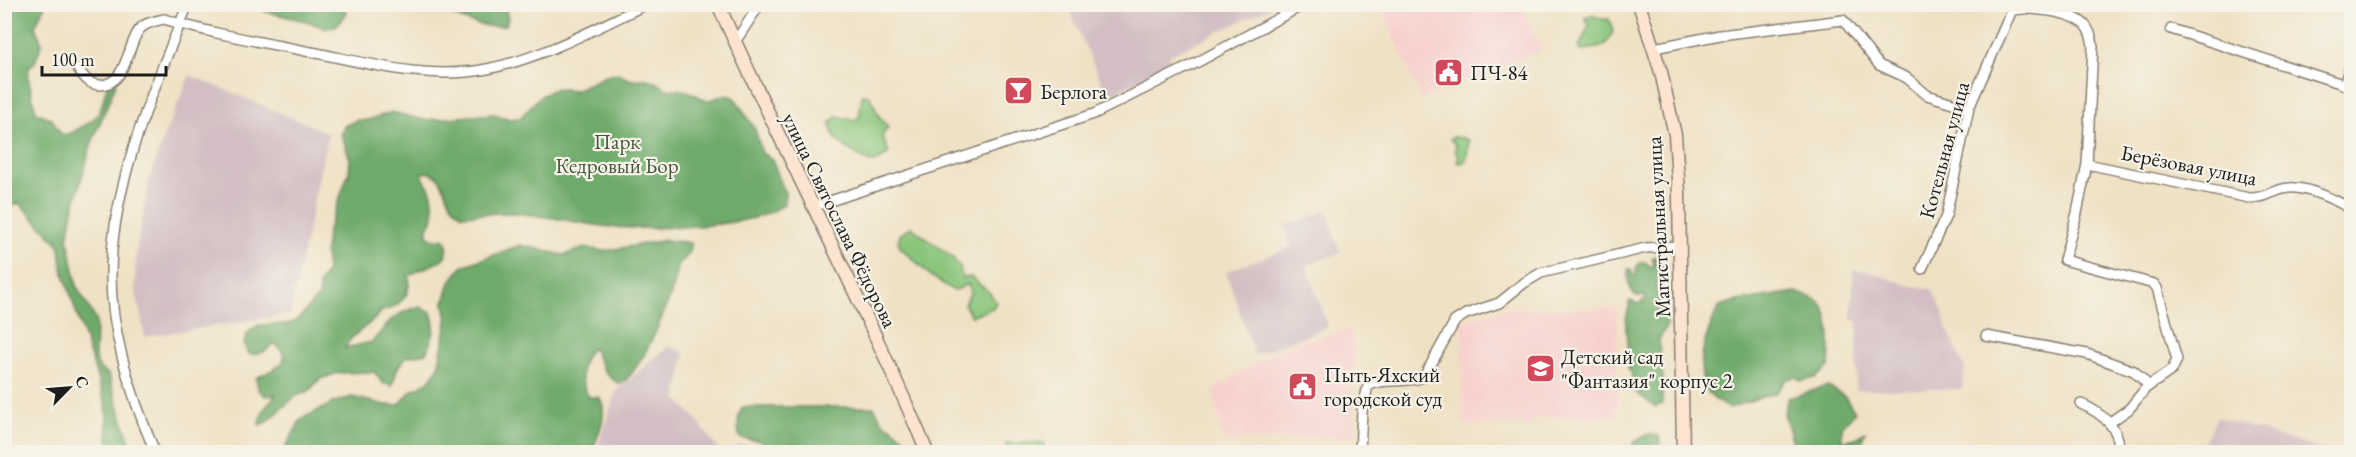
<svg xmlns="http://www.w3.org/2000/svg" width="2356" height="457" viewBox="0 0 2356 457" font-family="'EB Garamond',serif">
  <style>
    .built { fill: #f7d0cd }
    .industrial { fill: #d2bec3 }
    .green { fill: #89c57a; stroke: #52704b; stroke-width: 1.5 }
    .forest { fill: #6eaa6a; stroke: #456343; stroke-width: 1.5 }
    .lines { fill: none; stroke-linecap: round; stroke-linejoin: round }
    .street-casing { stroke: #867e70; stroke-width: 12 }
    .secondary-casing { stroke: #867e70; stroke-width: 15 }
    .street { stroke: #fff; stroke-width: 9 }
    .secondary { stroke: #fde4d1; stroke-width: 12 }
    .labels { text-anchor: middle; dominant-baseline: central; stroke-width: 4.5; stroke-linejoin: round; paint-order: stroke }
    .poi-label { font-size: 21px; fill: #1c1c1c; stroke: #f7f3e8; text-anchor: start }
    .park-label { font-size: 21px; fill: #42573d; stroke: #f7f3e8 }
    .street-label { font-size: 21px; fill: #1c1c1c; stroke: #f7f3e8 }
  </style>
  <rect width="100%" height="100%" fill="#f7f3e8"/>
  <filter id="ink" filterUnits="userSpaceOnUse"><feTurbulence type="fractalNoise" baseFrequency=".0167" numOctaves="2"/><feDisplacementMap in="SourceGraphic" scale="12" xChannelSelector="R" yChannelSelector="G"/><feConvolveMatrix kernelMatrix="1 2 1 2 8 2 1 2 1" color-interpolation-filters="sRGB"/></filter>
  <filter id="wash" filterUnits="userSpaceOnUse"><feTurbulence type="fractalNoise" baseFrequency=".008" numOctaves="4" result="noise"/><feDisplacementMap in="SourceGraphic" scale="24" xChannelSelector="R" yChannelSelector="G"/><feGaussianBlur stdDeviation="1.35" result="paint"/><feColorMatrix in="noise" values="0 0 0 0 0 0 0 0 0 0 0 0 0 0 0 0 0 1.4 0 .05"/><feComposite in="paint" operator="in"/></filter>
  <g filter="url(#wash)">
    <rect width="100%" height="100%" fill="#efe1c4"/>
    <path class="built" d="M1380,5h140l21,44 -119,51z
      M1505,309h112v108h-84l-1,8h-69l-1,-103z
      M1352,329l2,107 -131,5 -10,-51 67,-42z"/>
    <path class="industrial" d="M1067,5h208l-106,50 3,11 -65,29z
      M190,75l138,58 -38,181 -145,23 -10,-49 1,-36 13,-72 15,-44z
      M1327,211l13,42 -34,12 22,62 -73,28 -29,-83 65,-25 -7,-21z
      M1853,270l15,1 39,14 25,4 11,23 2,12 20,44 -3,21 -106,1 2,-69 -6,-1z
      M669,346l16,7 -8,46 20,21 23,32h-124l20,-61z
      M2217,417l112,35h-130z
      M790,444v8h-53v-7z"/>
    <path class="green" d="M1591,15l11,4h7l4,12c-9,22 -13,14 -32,20l-2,-4 10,-22 -4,-7z
      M862,95h7l10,21 9,11 -6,9 7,17c-16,15 -21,9 -36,-1 -13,-8 -20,-13 -23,-29l7,-7 16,4 6,-2z
      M1453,137l11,1 5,3 -3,19 -4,3 -5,-1 2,-6 -4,-5 1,-6 -6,-6z
      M911,227l41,30 8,10 2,11 9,-1 19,16 6,9 -3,6 -22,8 -7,-12 6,-10 -2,-10 -14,7 -22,-14 -32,-30 -2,-6 2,-6z
      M1006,443h38v9h-38z"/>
    <path class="forest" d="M4,5h41l-10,22 7,16 -7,19 -6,5 -1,10 8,35 16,7 9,15c10,1 14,-3 22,-8 21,-11 17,-19 24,-40l8,-4 1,2 -25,61 -18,65 -5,29 9,48 19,33 -1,39 5,10 8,5 25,78h-24l-3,-47 -44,-137 -2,-22 -41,-43 -14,7z
      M263,5h81l2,9c-15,25 -25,9 -45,6 -12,-3 -24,-5 -37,-9z
      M430,5h75l3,14 -2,6c-26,6 -53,-10 -76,-20z
      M619,73c13,11 14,5 27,6 9,1 15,6 22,11 15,-3 25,3 39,11l17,-6 10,2 21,32 7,24 10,6 13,34 -1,11c-25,24 -135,26 -171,23 -35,-3 -69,-13 -105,-14 -15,0 -30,1 -46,2 -3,-3 -8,-6 -10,-10 -8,-13 -10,-36 -30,-32 2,10 9,14 10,22 2,9 3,27 -4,32v9l8,4 8,-2c15,25 -22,28 -35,38 3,18 -10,32 -27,35 -10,14 -31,22 -37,37l27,-6 19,-22 14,-9 14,-4 11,4c8,16 3,26 -4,42l-20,4 -8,10 -6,19 -9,-3 -9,-11 -36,1 -18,6 -11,12 -13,5 -30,27 -7,2 4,-14 12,-16 -10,1 -7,-7 -2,-11c15,-9 41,-13 20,-34l-5,1c-6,8 -12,10 -22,9 -5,-6 -6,-12 -3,-18 11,-18 29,-8 45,-13 12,-4 18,-20 28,-26v-13l8,-13 -2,-18 2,-20 22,-61 1,-13 -9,-25 3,-8 13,-6h11l24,-8 32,8 70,-6 16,5 10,-1 19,-21 17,-9 19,2 33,-15z
      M666,240l25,3c1,12 -8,15 -13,24 -2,5 -2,13 -4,18 -9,27 -31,83 -53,99 -17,-6 -20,-21 -28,-36 -15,12 -14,35 -4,49h10c11,16 -2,39 -7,55h-309l18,-33 34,-17 17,-5 34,8h13l12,-14 18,-10 9,-13 9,-46 -3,-20 6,-20 13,-16 58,-21 42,10 23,-7 18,3z
      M1657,256l2,7 4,1 -6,19 -1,10 9,12 2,20 -8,15 4,38 -1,26 -7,3 -21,-16 -3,-19 -3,-4c2,-16 -3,-31 -2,-46 0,-8 4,-12 3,-20l2,-1 7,3 8,-5 -1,-3h-9c-7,-7 -9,-18 -8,-27h3l2,7h3v-7l4,-7h5l5,4 4,-1 -2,-7z
      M1796,292c6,3 16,5 22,9 15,11 12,50 11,66l-14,11 -14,3 -6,-4 -8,2 -10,13 -48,16c-5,-3 -12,-6 -16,-10 -24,-25 -6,-66 6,-92l17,-5z
      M1828,386l17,11 10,15 -13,15v14l14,-3 9,-6 -7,20h-62l-12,-39 4,-15z
      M743,407h131l8,14 21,15 8,16 -145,-1 -5,-10 -21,-3c-3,-8 -3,-24 3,-31z
      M1648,434l11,2 2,7 -2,6 -3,2 2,1h-18l-6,-5 -1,-4z"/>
  </g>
  <g filter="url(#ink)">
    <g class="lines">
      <defs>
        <path id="street" d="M2171,29l181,58
          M735,42l25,-38
          M1654,48l66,-13 123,-15 36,45 28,13 20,17 42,13
          M78,69c6,8 11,16 22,16 26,0 27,-38 39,-55 5,-7 16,-9 25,-11 48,15 98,23 147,33 57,11 117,29 176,17 56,-11 109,-41 160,-65
          M2344,85l8,-25
          M2087,164l162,34c17,1 25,-9 40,-10 16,-2 50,13 63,22
          M815,206l279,-92 102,-51 109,-59
          M1922,269l24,-53 23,-108 43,-98c17,-3 60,1 73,15 5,6 7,13 8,21l-6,118 -10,49 -13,47 90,24 3,4 20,72 -5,10 -26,18 -17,21 -20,14
          M1986,336l101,18 47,17 15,15
          M2081,404c19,8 42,25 37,48
          M155,452c-23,-54 -44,-116 -44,-176 0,-91 43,-188 77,-272
          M1360,452l2,-41 6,-25c18,-9 38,-2 56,-9l31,-56 11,-7 33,-11 25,-20 17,-10 105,-25 34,-2"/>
        <path id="secondary" d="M718,4c67,151 145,296 209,448
          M1639,4l22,68 14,63 4,58 4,259"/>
      </defs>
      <use href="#street" class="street-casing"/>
      <use href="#secondary" class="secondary-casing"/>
      <use href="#street" class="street"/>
      <use href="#secondary" class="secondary"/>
    </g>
  </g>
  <defs>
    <symbol id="civic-square" viewBox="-11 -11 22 22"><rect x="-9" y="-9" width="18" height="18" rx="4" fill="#d1495b" stroke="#f7f3e8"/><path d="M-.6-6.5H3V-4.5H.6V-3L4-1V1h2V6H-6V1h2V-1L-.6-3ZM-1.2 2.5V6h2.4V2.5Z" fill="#fff"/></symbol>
    <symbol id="bar-square" viewBox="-11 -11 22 22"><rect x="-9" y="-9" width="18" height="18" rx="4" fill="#d1495b" stroke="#f7f3e8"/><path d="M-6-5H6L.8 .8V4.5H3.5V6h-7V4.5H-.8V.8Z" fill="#fff"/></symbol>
    <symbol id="school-square" viewBox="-11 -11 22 22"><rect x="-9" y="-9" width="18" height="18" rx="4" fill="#d1495b" stroke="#f7f3e8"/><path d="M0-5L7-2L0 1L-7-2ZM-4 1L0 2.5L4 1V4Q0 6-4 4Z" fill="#fff"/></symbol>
  </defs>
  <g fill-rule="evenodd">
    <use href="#civic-square" x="1432" y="56" width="33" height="33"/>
    <use href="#bar-square" x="1002" y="74" width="33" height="33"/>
    <use href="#school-square" x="1524" y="352" width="33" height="33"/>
    <use href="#civic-square" x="1286" y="370" width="33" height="33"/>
  </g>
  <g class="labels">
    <g class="poi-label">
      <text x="1470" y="72">ПЧ-84</text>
      <text x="1040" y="91">Берлога</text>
      <text x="1561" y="356">Детский сад<tspan x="1561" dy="24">"Фантазия" корпус 2</tspan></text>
      <text x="1324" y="374">Пыть-Яхский<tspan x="1324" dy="24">городской суд</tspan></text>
    </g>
    <g class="park-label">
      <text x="617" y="141">Парк<tspan x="617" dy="24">Кедровый Бор</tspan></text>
    </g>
    <g class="street-label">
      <text transform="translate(1944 150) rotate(-75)">Котельная улица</text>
      <text transform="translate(2189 165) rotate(11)">Берёзовая улица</text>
      <text transform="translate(840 220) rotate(64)">улица Святослава Фёдорова</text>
      <text transform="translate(1658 227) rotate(-93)">Магистральная улица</text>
    </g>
  </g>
  <rect width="2356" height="457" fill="none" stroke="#f7f3e8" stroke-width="24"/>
  <g transform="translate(69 388) rotate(65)" stroke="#f7f3e8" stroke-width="4.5" paint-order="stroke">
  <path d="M0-4.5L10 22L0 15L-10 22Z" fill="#1c1c1c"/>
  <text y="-9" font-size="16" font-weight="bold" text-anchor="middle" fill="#1c1c1c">С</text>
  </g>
  <path d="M42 66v9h124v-9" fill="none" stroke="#1c1c1c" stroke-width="3"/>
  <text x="51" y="66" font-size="18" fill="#1c1c1c" stroke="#f7f3e8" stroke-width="4.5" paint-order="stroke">100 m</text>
</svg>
